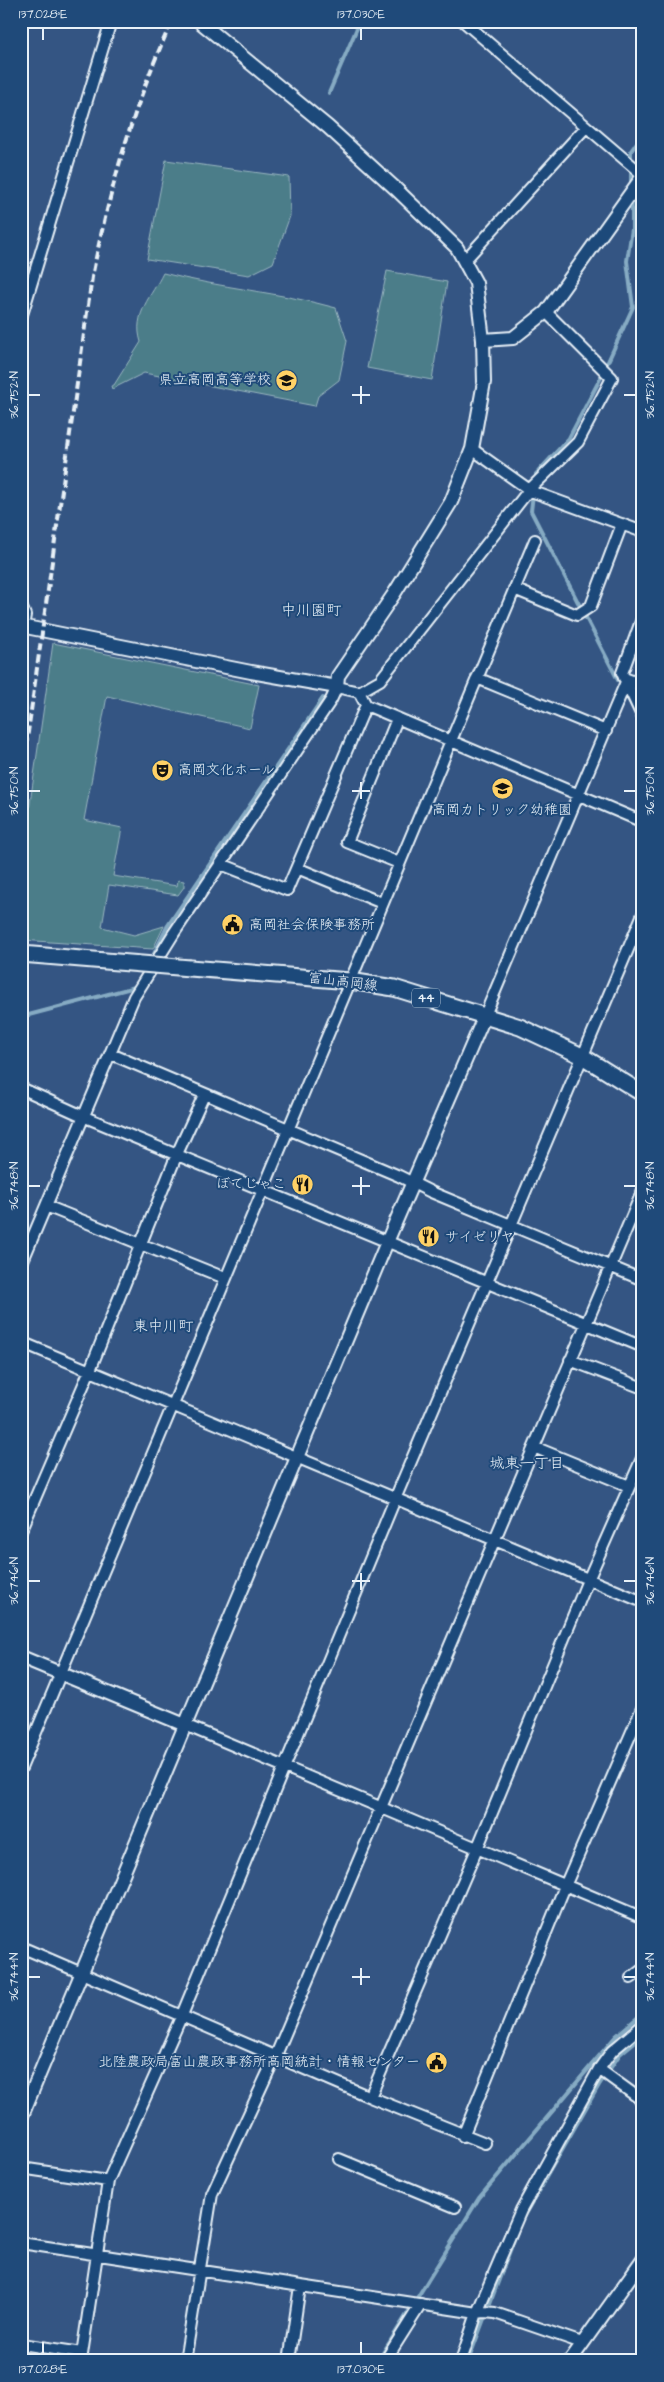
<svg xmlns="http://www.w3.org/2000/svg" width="664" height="2382" viewBox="0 0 664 2382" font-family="'Architects Daughter','Klee One',sans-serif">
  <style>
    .green { fill: #4b7d89; stroke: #9ab7c0 }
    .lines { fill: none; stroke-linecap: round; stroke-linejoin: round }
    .stream { stroke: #86abc3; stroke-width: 4 }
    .minor-casing { stroke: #e8f1f8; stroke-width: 14 }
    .tertiary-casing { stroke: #e8f1f8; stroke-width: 16 }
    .primary-casing { stroke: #e8f1f8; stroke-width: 19 }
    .minor { stroke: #1f4a7a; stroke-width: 10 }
    .tertiary { stroke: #1f4a7a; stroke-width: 12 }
    .primary { stroke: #1f4a7a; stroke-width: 15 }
    .rail { stroke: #e8f1f8; stroke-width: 4; stroke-dasharray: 8 4; stroke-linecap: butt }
    .primary-bridge-casing { stroke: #e8f1f8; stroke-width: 19; stroke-linecap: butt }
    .primary-bridge { stroke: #1f4a7a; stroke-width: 15 }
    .ticks { fill: none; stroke: #e8f1f8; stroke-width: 2 }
    .labels { text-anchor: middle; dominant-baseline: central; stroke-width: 4; stroke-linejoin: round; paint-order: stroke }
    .shield { fill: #1f4a7a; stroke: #acbfd2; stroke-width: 1 }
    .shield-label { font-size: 12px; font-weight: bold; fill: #e8f1f8 }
    .poi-label { font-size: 14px; fill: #e8f1f8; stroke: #1f4a7a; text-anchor: end }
    .street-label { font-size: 14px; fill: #e8f1f8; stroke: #1f4a7a }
    .neighbourhood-label { font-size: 15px; fill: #e8f1f8; stroke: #1f4a7a }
    .neatline { fill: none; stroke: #e8f1f8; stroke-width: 2 }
    .ticks-label { font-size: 12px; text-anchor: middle; fill: #e8f1f8 }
  </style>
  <rect width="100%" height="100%" fill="#345583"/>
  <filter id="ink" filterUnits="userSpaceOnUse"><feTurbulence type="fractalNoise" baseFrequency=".02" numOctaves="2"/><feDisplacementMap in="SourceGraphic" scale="10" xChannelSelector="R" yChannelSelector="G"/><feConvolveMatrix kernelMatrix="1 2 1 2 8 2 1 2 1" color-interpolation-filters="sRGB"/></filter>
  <g filter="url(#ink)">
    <path class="green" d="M166,160l123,17 1,39 -17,47 -24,12 -102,-16z
      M387,271l60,11 -15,98 -65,-12z
      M163,273c57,15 116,19 173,35l11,33 -8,39 -21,16 -3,10 -171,-33 -32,16 -1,-3 3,-1 27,-43c-9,-28 11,-46 22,-69z
      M53,643l206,42 -9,43 -143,-32 -23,124 38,8 -9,48 64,10 1,-6 6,1v6l-6,8 -69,-10 -7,42 32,8 30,-9 -11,23 -132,-9v-74z"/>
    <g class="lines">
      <path class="stream" d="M329,93l31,-72
        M631,186v-35l12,-17
        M536,479v-5l33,-36 31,-59 33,-72 -6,-46 5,-32v-31
        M533,494l-2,17 87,169
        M628,699l7,12
        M151,960l16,-33 156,-229
        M21,1017l114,-30 2,-2
        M521,2221l78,-136 21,-31 23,-19
        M378,2361l101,-163 137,-162 27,-23
        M468,2361l49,-129"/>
      <defs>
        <path id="minor" d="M463,21l180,154
          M465,260l121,-133
          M643,304v1
          M21,318l90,-297
          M472,449l59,42 112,41
          M514,589l63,26 14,-9 31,-82
          M21,606l4,9 -4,25
          M643,616l-21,57 21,45
          M477,678l129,53
          M624,678l19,7
          M359,692l7,13 277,117
          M397,719l-50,123 52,21
          M221,864l66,26 79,-185
          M297,868l85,35
          M485,1015l141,-333
          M111,1054l288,122 32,16 212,88
          M21,1088l64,29 558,230
          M46,1206l179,72
          M21,1265l113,-268 40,-64 157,-233 6,-13 22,5 21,-12 149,-190 49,-48 34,-64 -66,-66
          M21,1342l622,260
          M570,1360l73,28
          M534,1447l95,39
          M21,1531l69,-161 87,-216 27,-59
          M185,1725l458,193
          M21,1768l514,-1228
          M21,1947l349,150 115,46
          M631,1978l12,-9
          M599,2069l44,32
          M370,2097l107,-248 111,-269 55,-124
          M463,2136l102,-250 78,-180
          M339,2159l116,48
          M21,2168l87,13
          M21,2243l456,70 7,-1 11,1 87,30
          M21,2344l61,9
          M81,2361l27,-180 74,-166 213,-516 248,-585
          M185,2361l27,-167 64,-139 367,-865
          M289,2361l11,-75
          M385,2361l36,-57
          M461,2361l16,-48 44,-103 78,-141 13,-18 31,-26"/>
        <path id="tertiary" d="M483,340l30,-2 33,-26 97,-136
          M21,626l230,46 86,15 1,-11 56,-82 57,-92 21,-53 12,-67 -1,-42 -7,-57 -19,-35 -61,-59 -68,-62 -129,-106
          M21,1657l164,68
          M21,2118l366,-876 98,-227
          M570,2361l73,-102"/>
        <path id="primary" d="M190,968l160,13 44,7 126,39 62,29 61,38"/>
      </defs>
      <use href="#minor" class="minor-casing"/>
      <use href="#tertiary" class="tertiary-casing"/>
      <use href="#primary" class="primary-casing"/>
      <use href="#minor" class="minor"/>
      <use href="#tertiary" class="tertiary"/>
      <use href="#primary" class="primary"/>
      <path class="rail" d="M21,782l71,-505c18,-89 42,-174 80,-256"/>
      <defs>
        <path id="primary-bridge" d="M21,954l169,14"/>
      </defs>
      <use href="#primary-bridge" class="primary-bridge-casing"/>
      <use href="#primary-bridge" class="primary-bridge"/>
    </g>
  </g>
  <path class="ticks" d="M43,28v12M361,28v12M361,386v18M28,395h12M352,395h18M624,395h12M361,782v17M28,791h12M352,791h18M624,791h12M361,1177v18M28,1186h12M352,1186h18M624,1186h12M361,1573v17M28,1581h12M352,1581h18M624,1581h12M361,1968v17M28,1977h12M352,1977h18M624,1977h12M43,2342v12M361,2342v12"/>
  <defs>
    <symbol id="school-disc" viewBox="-11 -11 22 22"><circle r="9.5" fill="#ffd166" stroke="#1f4a7a"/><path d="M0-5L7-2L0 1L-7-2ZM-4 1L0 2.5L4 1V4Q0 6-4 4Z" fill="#111"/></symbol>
    <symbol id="theatre-disc" viewBox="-11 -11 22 22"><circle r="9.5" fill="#ffd166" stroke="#1f4a7a"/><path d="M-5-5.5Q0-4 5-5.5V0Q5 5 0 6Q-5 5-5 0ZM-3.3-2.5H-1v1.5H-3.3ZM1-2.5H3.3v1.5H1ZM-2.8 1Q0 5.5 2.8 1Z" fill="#111"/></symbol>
    <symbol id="civic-disc" viewBox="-11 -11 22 22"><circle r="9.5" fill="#ffd166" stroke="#1f4a7a"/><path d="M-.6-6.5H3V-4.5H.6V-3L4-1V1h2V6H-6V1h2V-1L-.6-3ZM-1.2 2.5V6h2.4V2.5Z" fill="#111"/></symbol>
    <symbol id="restaurant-disc" viewBox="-11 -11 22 22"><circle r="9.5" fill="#ffd166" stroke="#1f4a7a"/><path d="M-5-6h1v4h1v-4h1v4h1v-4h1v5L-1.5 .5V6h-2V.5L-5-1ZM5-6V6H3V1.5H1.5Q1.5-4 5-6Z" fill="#111"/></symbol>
  </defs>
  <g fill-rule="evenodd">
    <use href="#school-disc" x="274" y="368" width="25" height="25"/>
    <use href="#theatre-disc" x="150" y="758" width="25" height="25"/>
    <use href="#school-disc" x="490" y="776" width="25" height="25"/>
    <use href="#civic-disc" x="220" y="912" width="25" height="25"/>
    <use href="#restaurant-disc" x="290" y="1172" width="25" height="25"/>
    <use href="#restaurant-disc" x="416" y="1224" width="25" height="25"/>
    <use href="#civic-disc" x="424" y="2050" width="25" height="25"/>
  </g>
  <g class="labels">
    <rect class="shield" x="412" y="988.5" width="28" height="19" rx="4"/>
    <g class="shield-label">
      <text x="426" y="998">44</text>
    </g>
    <g class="poi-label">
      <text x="271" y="380">県立高岡高等学校</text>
      <text x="178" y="770" text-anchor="start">高岡文化ホール</text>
      <text x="502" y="810" text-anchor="middle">高岡カトリック幼稚園</text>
      <text x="249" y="925" text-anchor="start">高岡社会保険事務所</text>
      <text x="286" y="1184">ぼてじゃこ</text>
      <text x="445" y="1237" text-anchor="start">サイゼリヤ</text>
      <text x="420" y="2062">北陸農政局富山農政事務所高岡統計・情報センター</text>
    </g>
    <g class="street-label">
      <text transform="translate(343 982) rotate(7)">富山高岡線</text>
    </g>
    <g class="neighbourhood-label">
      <text x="311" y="610">中川園町</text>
      <text x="163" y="1326">東中川町</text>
      <text x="527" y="1463">城東一丁目</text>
    </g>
  </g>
  <rect width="664" height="2382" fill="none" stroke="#1f4a7a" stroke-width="55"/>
  <rect x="28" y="28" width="608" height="2326" class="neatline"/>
  <g class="ticks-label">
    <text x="43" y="18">137.028°E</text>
    <text x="361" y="18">137.030°E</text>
    <text transform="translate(14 395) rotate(-90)" y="4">36.752°N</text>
    <text transform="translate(650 395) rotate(-90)" y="4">36.752°N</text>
    <text transform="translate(14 791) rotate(-90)" y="4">36.750°N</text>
    <text transform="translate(650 791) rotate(-90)" y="4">36.750°N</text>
    <text transform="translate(14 1186) rotate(-90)" y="4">36.748°N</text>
    <text transform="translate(650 1186) rotate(-90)" y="4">36.748°N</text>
    <text transform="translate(14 1581) rotate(-90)" y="4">36.746°N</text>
    <text transform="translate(650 1581) rotate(-90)" y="4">36.746°N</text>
    <text transform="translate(14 1977) rotate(-90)" y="4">36.744°N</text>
    <text transform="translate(650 1977) rotate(-90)" y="4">36.744°N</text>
    <text x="43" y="2373">137.028°E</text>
    <text x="361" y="2373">137.030°E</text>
  </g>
</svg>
